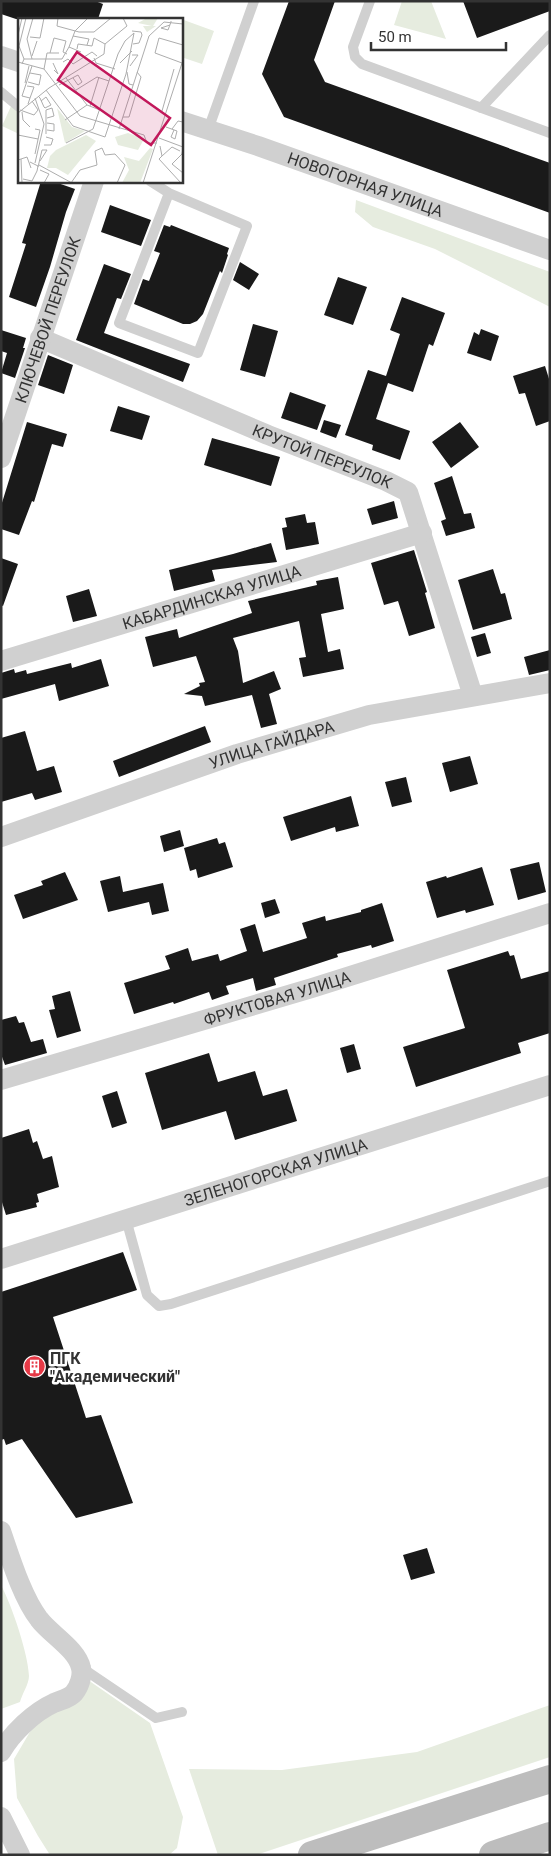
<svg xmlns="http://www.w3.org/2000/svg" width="551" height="1856" viewBox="0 0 551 1856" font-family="Roboto,sans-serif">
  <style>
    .green { fill: #e6ecdf }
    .building { fill: #1a1a1a }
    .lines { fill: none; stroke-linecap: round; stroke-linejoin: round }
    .lane { stroke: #d0d0d0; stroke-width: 10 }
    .street { stroke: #d0d0d0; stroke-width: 20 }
    .secondary { stroke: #bdbdbd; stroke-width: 28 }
    .labels { text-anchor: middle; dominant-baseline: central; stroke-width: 5; stroke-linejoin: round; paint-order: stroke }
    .street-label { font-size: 16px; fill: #333; stroke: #fff }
    .poi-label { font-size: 16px; font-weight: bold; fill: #333; stroke: #fff; text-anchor: start }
    .inset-road { fill: none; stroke: #adadad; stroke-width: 1 }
    .view { fill: #c2185b; fill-opacity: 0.15; stroke: #c2185b; stroke-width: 2.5 }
    .inset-edge { fill: none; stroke: #333; stroke-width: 2.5 }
  </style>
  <rect width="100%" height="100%" fill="#fff"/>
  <path class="green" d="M402,1h29l15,38 -52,-14z
    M181,19l33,12 -12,33 -21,-7z
    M12,104l7,7v23l-17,-8z
    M356,200l194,72v35l-115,-58 -62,-22 -18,-15z
    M1,1585c11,21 27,68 28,91 0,8 -7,18 -9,26l-19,7z
    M88,1680l62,43 33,94 -6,31 -8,7h-119l-12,-19 -21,-38 -3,-39 20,-34z
    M550,1705v52l-294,98h-38l-29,-86 93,1 135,-18z"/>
  <path class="building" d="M1,1h94l8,3 -5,15h-82l-15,-5z
    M289,1h46l-21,59 11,22 225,81v50l-266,-96 -22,-43z
    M463,1h87v10l-73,27z
    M41,181h11l23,8 -9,23 -16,55 -14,40 -27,-10 17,-53 -4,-1z
    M110,205l41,15 -10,26 -40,-14z
    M164,225l6,2 1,-2 58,23 -2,6 1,1 -6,18 -2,-2 -17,43 -6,7 -7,3h-7l-49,-20 9,-25 6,2 11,-28 -6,-2z
    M240,262l19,12 -10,16 -16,-10z
    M104,264l27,10 -10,25 -4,-1 -13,35 86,31 -7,18 -107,-42z
    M338,277l29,10 -14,38 -29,-10z
    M402,297l43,16 -12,33 -4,-2 -16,48 -25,-9 -12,36 34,12 -10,29 -28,-10 1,-5 -28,-10 23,-65 18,6 14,-42 -10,-4z
    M253,324l25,7 -13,46 -25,-7z
    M481,329l18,7 -8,25 -24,-8 7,-21 5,3z
    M1,330l25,8 -3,10h2l-10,30 -14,-5 6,-20 -6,-2z
    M48,355l25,10 -9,29 -26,-9z
    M545,366l5,16v39l-14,5 -11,-33 -6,1 -6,-18z
    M290,392l36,13 -9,25 -36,-12z
    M118,406l32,10 -8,24 -32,-9z
    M324,420l17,5 -5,13 -16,-6z
    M27,422l40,12 -4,13 -11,-3 -18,58 -2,-1 -13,34 -18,-6v-23z
    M460,422l19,25 -28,21 -19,-26z
    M212,438l68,19 -9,29 -67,-21z
    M452,476l12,38 7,-1 4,15 -29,8 -5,-15 5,-2 -12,-36z
    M394,501l4,17 -26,7 -5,-16z
    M305,514l2,9 8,-1 4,22 -33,6 -4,-22 5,-1 -2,-9z
    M271,543l6,19 -65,8 3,11 -41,10 -5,-21 64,-16z
    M414,550l13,42 -2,1 10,35 -26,8 -11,-35 -14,4 -13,-42z
    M1,558l17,6 -15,42 -2,-1z
    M493,569l8,25 4,-1 7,26 -39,11 -15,-50z
    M338,577l6,32 -23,5 7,38 12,-3 4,20 -41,8 -4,-19 7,-1 -7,-36 -66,17 5,13 5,32 31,-12 7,18 -12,5 8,30 -16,4 -9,-33 -47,11 -3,-10 -18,-2 16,-8 -1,-3 6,-1 -9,-26 -43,11 -8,-30 32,-8 2,9 73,-25 -4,-12 69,-16 -1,-4z
    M89,589l8,27 -24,6 -7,-26z
    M485,633l6,20 -14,4 -6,-20z
    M550,650v20l-21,5 -5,-18z
    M101,659l8,27 -50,15 -4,-17 -54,15v-26l13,-4 1,4 11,-3 1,4 44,-11 1,5z
    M205,726l6,16 -92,35 -6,-16z
    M25,731l12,40 17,-5 8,26 -27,8 -3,-7 -31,9v-64z
    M470,756l8,28 -28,8 -8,-29z
    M406,777l6,25 -20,5 -7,-25z
    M351,796l8,30 -23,6 -1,-5 -44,14 -8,-24z
    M180,830l4,16 -20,6 -4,-16z
    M217,838l2,6 6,-2 8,25 -35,11 -2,-9 -6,2 -6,-23z
    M539,862l7,30 -28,8 -8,-31z
    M482,867l12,38 -28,8 -1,-3 -28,8 -11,-36 20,-6 1,2z
    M65,872l13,28 -55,19 -9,-24 29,-10 -2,-4z
    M120,876l3,16 40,-9 6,28 -17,4 -3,-13 -41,10 -8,-31z
    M275,899l5,14 -15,5 -4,-15z
    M382,903l12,38 -22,7 -1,-3 -34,9 1,3 -64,21 2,7 -20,6 -3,-13 -27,8 3,8 -17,6 -3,-8 -35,12 -1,-2 -39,12 -10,-31 46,-14 -5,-13 23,-8 4,13 26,-7 2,7 27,-10 -7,-22 15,-5 8,28 44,-14 -5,-15 23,-7 1,5 35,-9v-2z
    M508,951l2,5 4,-1 7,24 29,-8v62l-32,10 3,10 -105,34 -13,-40 62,-19 -18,-58z
    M70,991l11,40 -24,7 -8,-28 6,-1 -3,-13z
    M16,1016l3,7 5,-1 7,20 12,-3 4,14 -42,12 -4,-11v-34z
    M354,1044l7,25 -14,4 -7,-25z
    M209,1053l9,29 37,-11 8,25 24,-7 10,32 -62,19 -9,-29 -64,19 -17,-57z
    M117,1091l10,32 -15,5 -10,-32z
    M29,1129l4,14 4,-2 6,18 9,-3 7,31 -22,7 2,8 -3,1 1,4 -31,8 -5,-16v-61z
    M123,1252l14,38 -84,27 33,101 15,-3 32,88 -57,15 -54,-79 -16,6 -2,-6 -3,1v-148z
    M427,1548l8,25 -24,7 -8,-25z"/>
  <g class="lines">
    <path class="lane" d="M370,1l-17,46 2,10 7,7 188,69
      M1,92l18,15
      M481,108l69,-73
      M208,130l46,-129
      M150,181l19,12 78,33 -49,127 -79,-30 50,-130
      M126,1219l21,76 12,11 12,-2 379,-123
      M82,1668l74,50 26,-6"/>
    <g class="street">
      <path d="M1,56l18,6"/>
      <path id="s1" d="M181,121l77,25 292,104"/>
      <path id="s2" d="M40,338l228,97 118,46 22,11 65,204"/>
      <path id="s3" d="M1,458l93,-277"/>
      <path id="s4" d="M1,661l421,-128"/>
      <path id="s5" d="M1,837l236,-83 132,-39 181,-32"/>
      <path id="s6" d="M1,1080l311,-92 238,-75"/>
      <path id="s7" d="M1,1259l549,-174"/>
      <path d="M1,1531c9,26 21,66 38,88 11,15 38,30 42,49 2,8 -2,19 -7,25 -5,6 -14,7 -20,10 -20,9 -42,30 -53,49"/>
      <path d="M1,1817l19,38"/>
    </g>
    <path class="secondary" d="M312,1855l238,-76
      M493,1855l57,-19"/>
  </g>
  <defs>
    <symbol id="building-disc" viewBox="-11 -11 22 22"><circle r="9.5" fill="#e63946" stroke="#fff"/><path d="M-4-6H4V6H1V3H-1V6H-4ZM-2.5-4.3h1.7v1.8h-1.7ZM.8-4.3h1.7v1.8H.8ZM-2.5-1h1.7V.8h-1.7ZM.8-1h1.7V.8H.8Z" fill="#fff"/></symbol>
  </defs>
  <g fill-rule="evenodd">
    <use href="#building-disc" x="22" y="1354" width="25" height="25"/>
  </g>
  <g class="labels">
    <g class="street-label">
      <text stroke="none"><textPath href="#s1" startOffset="195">НОВОГОРНАЯ УЛИЦА</textPath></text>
      <text stroke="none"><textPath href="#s3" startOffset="146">КЛЮЧЕВОЙ ПЕРЕУЛОК</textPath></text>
      <text stroke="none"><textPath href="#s2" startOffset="306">КРУТОЙ ПЕРЕУЛОК</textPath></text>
      <text stroke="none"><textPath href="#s4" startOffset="220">КАБАРДИНСКАЯ УЛИЦА</textPath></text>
      <text stroke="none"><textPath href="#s5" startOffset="286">УЛИЦА ГАЙДАРА</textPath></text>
      <text stroke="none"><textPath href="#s6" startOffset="288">ФРУКТОВАЯ УЛИЦА</textPath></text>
      <text stroke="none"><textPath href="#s7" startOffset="288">ЗЕЛЕНОГОРСКАЯ УЛИЦА</textPath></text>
    </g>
    <g class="poi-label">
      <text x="50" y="1358">ПГК<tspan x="50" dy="18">"Академический"</tspan></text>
    </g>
  </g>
  <g transform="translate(18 18)">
    <rect width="165" height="165" fill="#fff"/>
    <path d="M129,0h11l-5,8h3l-9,6 -4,-6h9l-14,-3zM39,90l15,19 13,4 -20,12zM110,115l16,6 -6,11 -20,-5 -3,-8zM68,117l10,6 -28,34 -12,-7h-9l3,-12 6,-6zM132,130l3,1 -13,34h-18l7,-13 -5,-13 15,4z" fill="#e6ecdf"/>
    <path class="inset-road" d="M40,0l-1,8 22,6h15l17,-14M152,7l-9,3 7,2 3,-8v-1M114,13l9,1 1,3 -3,8 -6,1M0,17l4,-17M55,18l16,3 -2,6M12,19l10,1 4,-20M51,29l6,-16 13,-13M59,31l1,-5 14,2 2,-8 11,6M32,35l4,-15 12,3 -3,11 4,2M14,38l5,-15M76,40l2,5 19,6M6,41l-5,-13 7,-28M14,41l-5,-20 6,-21M0,44l26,7 36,47 64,19 3,8h10M45,44l5,-3 5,5 19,-12 5,4M35,45l5,11 -4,-4M102,45l12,-12M164,45l-27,-10 4,-15 24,7M4,46l2,-5h38l7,-12 12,5M112,48l8,-11h-6M26,51l3,-16h12M109,54l2,12 4,1M48,60l21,27 13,5M10,64l11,3 2,-10 -11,-2M7,65l4,-17M41,67l19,-10 4,7 -4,3 -5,-7M9,68l7,1 -4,11M28,72l27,36 32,11 21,-63 8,-41M58,72l21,-13 12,4M20,78l2,2 4,9 1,1 6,-3 -5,-8 -5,4M10,86l2,-6 -8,-2 10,-30M72,88l9,-29M2,92l14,5 4,-5 -6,-9M144,93l12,-42M4,94l1,8 7,7M0,95l31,-25 55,-34 1,-10 22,-18 -4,-8M105,99h6l12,-40 -4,-5M47,102l22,-15M148,109l11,4 -2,8 -4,-2 3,-7M101,111l30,-93 15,-14 19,2M154,111l6,-8 5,1M29,112l7,1v-7l-7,-1M28,116v-24l6,-2 2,8 -7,2M0,117l20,4M141,120l24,9M48,125l27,-14 25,-75 7,-13 9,-8M26,127h7l2,-6 -7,-2M142,128l2,10 10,-9 8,4M165,130l-1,6 -10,10 11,9M17,136l5,-24 -5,-1M144,138l-3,3 22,24M3,141l6,-2 4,11M0,142l3,-1 1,24M17,145l9,-39 -9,-26M21,147l33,18M20,149l4,-17h5l-7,11M22,152l9,4 -5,9M5,161l9,2 5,-10 1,-5 -8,-4M53,165l9,-13 17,-5 -2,-14 7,-3 3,7 10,-1 10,11 -8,18M125,165l40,-123"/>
    <path class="view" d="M59,34l93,66 -19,27 -93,-65z"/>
    <rect width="165" height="165" class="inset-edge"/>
  </g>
  <rect width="551" height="1856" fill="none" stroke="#333333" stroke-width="5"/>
  <path d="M371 42v8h135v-8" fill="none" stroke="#333333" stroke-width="2.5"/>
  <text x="378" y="42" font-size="15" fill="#333333" stroke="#ffffff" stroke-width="4" paint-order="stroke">50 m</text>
</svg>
